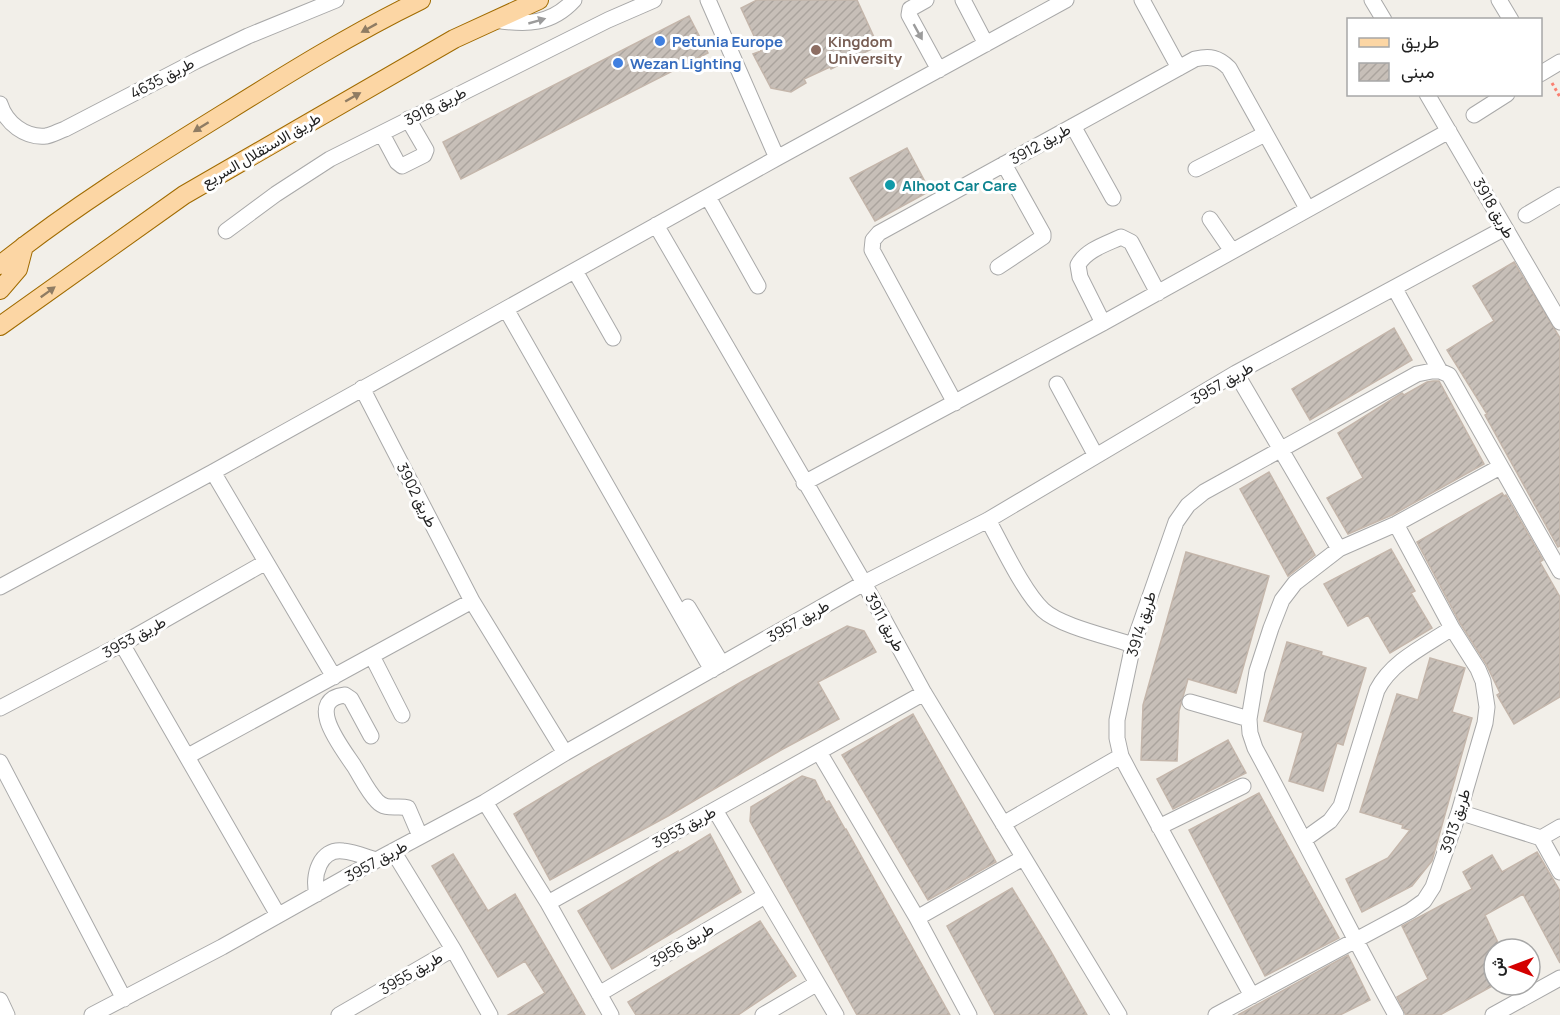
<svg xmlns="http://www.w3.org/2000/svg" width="1560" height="1015" viewBox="0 0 1560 1015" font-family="Manrope,Vazirmatn,sans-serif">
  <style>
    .building { fill: url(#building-hatch); stroke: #c4b6ab; stroke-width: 1.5 }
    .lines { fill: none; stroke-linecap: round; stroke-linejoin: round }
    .minor-casing { stroke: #a9a9a9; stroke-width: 17 }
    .major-casing { stroke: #a06b00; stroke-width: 20 }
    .path { stroke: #fa8072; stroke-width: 3; stroke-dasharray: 3 3; stroke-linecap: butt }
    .minor { stroke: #fff; stroke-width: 15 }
    .major { stroke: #fcd6a4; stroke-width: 18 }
    .oneway { fill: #9c9c9c }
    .oneway2 { fill: #8f7c63 }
    .shop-dot { fill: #3f7fe0; stroke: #fff; stroke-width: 2 }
    .education-dot { fill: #8d6e63; stroke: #fff; stroke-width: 2 }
    .culture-dot { fill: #0f9aa8; stroke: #fff; stroke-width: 2 }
    .labels { text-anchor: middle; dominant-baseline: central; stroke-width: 6; stroke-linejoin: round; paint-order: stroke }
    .shop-label { font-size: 15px; font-weight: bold; fill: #366cbe; stroke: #fff; text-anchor: start }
    .education-label { font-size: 15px; font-weight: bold; fill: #785e54; stroke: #fff; text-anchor: start }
    .street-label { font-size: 15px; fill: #222; stroke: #fff }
    .culture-label { font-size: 15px; font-weight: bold; fill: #0d838f; stroke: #fff; text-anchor: start }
  </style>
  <defs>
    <pattern id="building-hatch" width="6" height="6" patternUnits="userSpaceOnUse" patternTransform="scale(1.5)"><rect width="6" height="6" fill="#c7bfb8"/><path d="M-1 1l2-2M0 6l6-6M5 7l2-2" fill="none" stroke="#aba49e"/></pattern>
  </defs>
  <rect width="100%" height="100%" fill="#f2efe9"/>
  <path class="building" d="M757,0h100l21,46 -47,23 -1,-2 -26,12 2,4 -15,9 -20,-4 -18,-34 8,-3 -20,-43z
    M689,16l19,37 -247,126 -18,-37z
    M907,148l23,43 -55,30 -25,-43z
    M1514,262l46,76v208l-2,1 -73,-132 2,-1 -40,-64 47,-29 -21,-35z
    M1394,328l18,32 -102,60 -18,-31z
    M1433,381h6l45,83 -92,51 -44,19 -21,-36 36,-20 -25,-45 64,-40 2,2 23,-13z
    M1269,472l46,83 -27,21 -48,-87z
    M1502,493l2,3 2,-1 37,65 -3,2 20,35v100l-46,27 -17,-29 3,-2 -14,-29 -26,-41 -43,-81z
    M1391,549l24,42 -4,2 21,35 -42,25 -22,-38 -20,11 -24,-42z
    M1186,552l83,24 -33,117 -48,-14 -9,32 -2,50 -36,-1 2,-55z
    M847,626l17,5 12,21 -58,30 21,37 -58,31 -113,66 -118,64 -36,-66 85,-51 144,-82z
    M1287,642l35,10 -1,3 45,13 -23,77 -6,-2 -14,48 -34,-10 14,-48 -39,-12z
    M1430,658l35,10 -13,44 20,6 -40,143 -20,25 -50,26 -16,-33 42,-21 22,-28 -8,-2 1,-3 -43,-13 37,-118 21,6z
    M913,714l83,148 -68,38 -86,-145z
    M1228,740l18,33 -73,36 -16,-30z
    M802,776l13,4 11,22 3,-1 16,28h1l104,186h-93l-107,-194 1,-14z
    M1259,793l80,145 -74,38 -76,-146z
    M710,834l31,58 -129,77 -34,-58 100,-60 1,2z
    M1537,852l23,39v72l-37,-69 -38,21 16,34h-7v36l-54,30h-34l-9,-18 31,-18 -26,-53 70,-37 -9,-17 29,-17 10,17z
    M453,854l35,57 27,-17 70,121h-77l37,-22 -20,-32 -27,16 -66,-111z
    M1012,888l38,62 37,65h-92l-48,-89z
    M760,921l36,55 -58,39h-102l-8,-13z
    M1348,955l22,45 -30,15h-102z"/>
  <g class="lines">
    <defs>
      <path id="minor" d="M708,0l69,158
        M926,0l-16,9 -1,6 30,55
        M963,0l23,44
        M1142,0l37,68
        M1372,0l12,20
        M1499,0l12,20
        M495,20c31,5 56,5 79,-20
        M1540,74l20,-12
        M1427,94l133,228
        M0,104c6,19 25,34 46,32 6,-1 13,-5 19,-7l131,-68 52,-25 88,-36
        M1474,115l33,-21
        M1073,126l40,72
        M382,134l15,28 5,4 22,-11 2,-5 -18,-31
        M1196,169l69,-35
        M708,197l50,89
        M1526,215l34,-20
        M1210,219l22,32
        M656,225l208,358 60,110 195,322
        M226,231l50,-37 54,-35 278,-139 46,-20
        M998,267l45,-30v-3l-39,-70
        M575,271l38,67
        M1395,289l45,82
        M506,309l206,361
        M1103,323l-23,-46 -2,-12c8,-15 28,-21 43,-28l10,5 27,51
        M1236,373l103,176
        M1057,384l39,72
        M362,388l110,213 93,152
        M955,403l-83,-153 1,-10 6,-7 316,-174c15,-3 23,-2 34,9l78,140
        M213,472l121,205
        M804,483l299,-160 346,-192
        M988,520c14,25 35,71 55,90 17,16 67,27 90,35
        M0,587l213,-115 564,-314 289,-158
        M688,607l34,57
        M122,644l156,271
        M372,656l30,59
        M1190,702l59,17
        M0,708l122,-64 144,-82
        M371,736l-20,-37 -6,-4c-42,5 -2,54 9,71 7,11 14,26 23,35 9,10 21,4 31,7l12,28
        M819,752l98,166 52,97
        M188,756l284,-155
        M0,762l124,237
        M485,802l63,101 63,112
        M715,810l121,205
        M1459,812l82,26 19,34
        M1003,824l118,-68
        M1159,827l84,-41
        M1541,838l19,-11
        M1305,839l25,-18 11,-15 36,-116c15,-29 48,-44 75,-62
        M393,851l60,98 37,66
        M317,894c-5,-18 3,-46 26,-43 11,1 23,6 33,9
        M548,903l376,-210
        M917,918l106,-60
        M599,994l166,-98
        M1252,996l-122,-223 -9,-17 -4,-18v-18l16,-75 43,-123 12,-17 16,-13 213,-118 15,-3h8l9,4 111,196
        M0,1000l7,15
        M92,1015l130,-68 160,-90 103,-55 80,-49 299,-170 124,-63 248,-147 269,-145
        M339,1015l114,-66
        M763,1015l53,-31
        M1216,1015l194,-104 14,-10 9,-14 26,-75 26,-89 2,-16 -4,-26 -5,-12 -26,-41 -56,-104
        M1396,1015c-49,-88 -93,-179 -141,-267l-5,-15 -1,-14 8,-48 14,-43 11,-28 13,-17 44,-34 57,-25 104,-57
        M1493,1015l67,-37"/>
      <path id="major" d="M0,265c70,-56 147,-104 223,-151 64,-40 130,-81 198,-114
        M0,290l18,-21 6,-23
        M0,326l184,-131 270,-156 85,-39"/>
    </defs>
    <use href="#minor" class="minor-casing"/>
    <use href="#major" class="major-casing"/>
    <path class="path" d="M1552,83l8,14"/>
    <use href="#minor" class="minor"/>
    <use href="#major" class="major"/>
  </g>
  <defs><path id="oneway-solid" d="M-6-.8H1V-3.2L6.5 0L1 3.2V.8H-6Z" transform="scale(1.5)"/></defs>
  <g class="oneway">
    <use href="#oneway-solid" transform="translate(537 21) rotate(-16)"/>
    <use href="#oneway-solid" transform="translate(918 32) rotate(61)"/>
  </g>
  <g class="oneway2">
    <use href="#oneway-solid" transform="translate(369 28) rotate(151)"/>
    <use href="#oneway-solid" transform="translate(353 97) rotate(-30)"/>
    <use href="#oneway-solid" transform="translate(201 127) rotate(148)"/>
    <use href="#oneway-solid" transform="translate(48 292) rotate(-36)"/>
  </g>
  <g class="shop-dot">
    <circle cx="660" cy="41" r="6"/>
    <circle cx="618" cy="63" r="6"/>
  </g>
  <circle class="education-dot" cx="816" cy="50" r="6"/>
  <circle class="culture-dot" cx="890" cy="185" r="6"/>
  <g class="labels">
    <g class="shop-label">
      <text x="672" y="41">Petunia Europe</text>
      <text x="630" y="63">Wezan Lighting</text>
    </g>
    <g class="education-label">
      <text x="828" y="41">Kingdom<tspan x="828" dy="17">University</tspan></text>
    </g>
    <g class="street-label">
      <text transform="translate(162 78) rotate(-28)">طريق 4635</text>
      <text transform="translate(435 106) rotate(-27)">طريق 3918</text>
      <text transform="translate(1040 144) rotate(-29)">طريق 3912</text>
      <text transform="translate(261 150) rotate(-30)">طريق الاستقلال السريع</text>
      <text transform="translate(1494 208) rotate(60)">طريق 3918</text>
      <text transform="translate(1222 383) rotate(-30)">طريق 3957</text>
      <text transform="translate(417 495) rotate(63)">طريق 3902</text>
      <text transform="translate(798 621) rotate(-30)">طريق 3957</text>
      <text transform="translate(885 622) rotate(61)">طريق 3911</text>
      <text transform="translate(1141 624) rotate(-73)">طريق 3914</text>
      <text transform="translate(134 637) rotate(-29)">طريق 3953</text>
      <text transform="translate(1455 821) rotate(-72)">طريق 3913</text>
      <text transform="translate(684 827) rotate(-29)">طريق 3953</text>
      <text transform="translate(376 861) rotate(-29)">طريق 3957</text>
      <text transform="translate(682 945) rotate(-31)">طريق 3956</text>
      <text transform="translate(411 973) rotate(-30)">طريق 3955</text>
    </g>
    <g class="culture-label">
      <text x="902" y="185">Alhoot Car Care</text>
    </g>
  </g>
  <rect x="1347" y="18" width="195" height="78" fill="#ffffff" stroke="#a7a7a7" stroke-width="1.5"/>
  <rect x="1359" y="38" width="30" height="9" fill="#fcd6a4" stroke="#a7a7a7" stroke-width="1.5"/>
  <text x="1401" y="48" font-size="18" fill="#222222">طريق</text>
  <rect x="1359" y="63" width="30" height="18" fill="url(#building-hatch)" stroke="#a7a7a7" stroke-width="1.5"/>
  <text x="1401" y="78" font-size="18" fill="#222222">مبنى</text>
  <g transform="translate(1512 967) rotate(270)"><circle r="28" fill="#ffffff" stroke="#a7a7a7" stroke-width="1.5"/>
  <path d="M0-4.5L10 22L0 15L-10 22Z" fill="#d40000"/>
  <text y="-9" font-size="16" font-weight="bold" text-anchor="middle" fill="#222222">ش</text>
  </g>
</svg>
